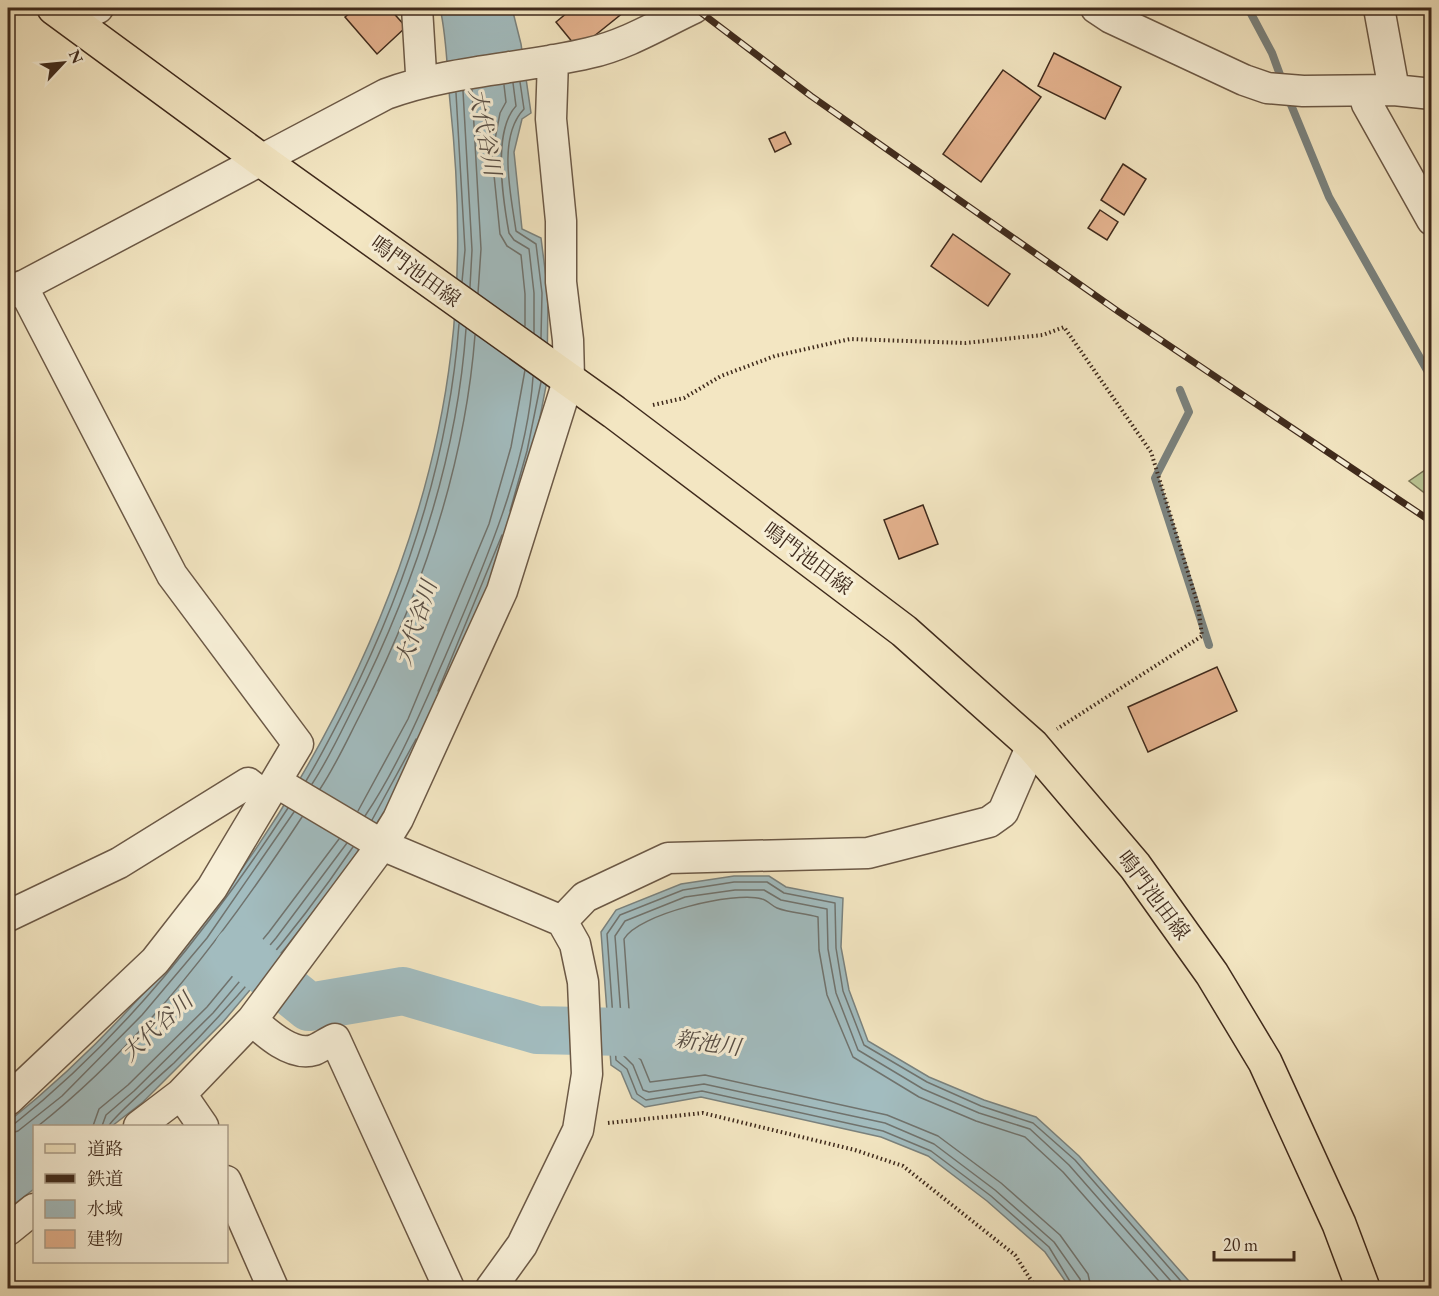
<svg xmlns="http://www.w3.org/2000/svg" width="1439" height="1296" viewBox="0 0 1439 1296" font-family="'EB Garamond','Noto Serif JP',serif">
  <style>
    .green { fill: #bac594; stroke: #7c7858; stroke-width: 1.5 }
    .water { fill: #a2bcbf; stroke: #7a827e; stroke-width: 1.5 }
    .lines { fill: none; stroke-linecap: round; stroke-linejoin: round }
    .shore { stroke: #70736e; stroke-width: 1.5 }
    .stream { stroke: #7a827e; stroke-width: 8 }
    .river { stroke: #a2bcbf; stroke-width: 48 }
    .building { fill: #e4b28e; stroke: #3f2a1c; stroke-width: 1.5 }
    .street-casing { stroke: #6c5946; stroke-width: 33 }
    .primary-casing { stroke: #3f2a1c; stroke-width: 36 }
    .path { stroke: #3f2a1c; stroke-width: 4; stroke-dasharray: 1.5 3; stroke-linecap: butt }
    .street { stroke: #f7efd7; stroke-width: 30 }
    .primary { stroke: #f3e6c2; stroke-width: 33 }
    .rail-casing { stroke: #3f2a1c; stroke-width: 7 }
    .rail { stroke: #f7efd7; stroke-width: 4.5; stroke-dasharray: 14; stroke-linecap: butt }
    .labels { text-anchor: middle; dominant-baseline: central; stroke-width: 6; stroke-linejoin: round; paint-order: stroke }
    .street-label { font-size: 21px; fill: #3f2a1c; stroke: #f7efd7 }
    .water-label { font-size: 22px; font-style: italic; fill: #584e45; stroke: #f7efd7 }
  </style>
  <rect width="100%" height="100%" fill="#f3e6c2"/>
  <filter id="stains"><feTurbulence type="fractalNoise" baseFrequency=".00333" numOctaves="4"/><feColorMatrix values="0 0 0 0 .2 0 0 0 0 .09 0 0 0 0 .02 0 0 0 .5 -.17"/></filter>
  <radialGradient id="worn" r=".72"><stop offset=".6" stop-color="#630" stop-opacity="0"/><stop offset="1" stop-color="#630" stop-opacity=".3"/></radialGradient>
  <path class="green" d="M1431,466v32l-22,-17z"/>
  <path class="water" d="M440,8h72l9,36 10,69 -9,6 -8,33 8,77 19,9 7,55 -1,88 -14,72 -52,155 -95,202 -45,66 -54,70 -64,76 -80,80 -31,24h-78v63l-26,20v-87c223,-178 409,-483 443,-769 10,-83 8,-168 -1,-251 -3,-31 -3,-64 -10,-94z
    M734,876h35l17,11 57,11 -2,49 8,43 19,51 61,36 55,23 52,17 43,39 116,132h-125l-25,-36 -58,-51 -59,-45 -47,-19 -180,-40 -56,10 -13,-9 -11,-26 -10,-7 -10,-133 15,-22 65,-26z"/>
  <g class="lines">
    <path class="shore" d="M520,82l4,27c-27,28 -13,86 -8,122l20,13 6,49 -1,45
      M513,83l3,23c-24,26 -13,94 -7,127l5,7 15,9 5,44v40
      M504,85l2,17 -6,11 -8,42 8,79 7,12 14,9 4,39v32
      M472,90l9,159 -3,44
      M463,91l9,159 -2,37
      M456,93l9,157 -3,32
      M510,511l17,-60 14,-69
      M438,691l64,-156
      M306,781c15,-25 28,-51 41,-76 59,-118 102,-249 112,-381
      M312,784c16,-24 28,-50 41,-76 59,-117 104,-248 113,-379
      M320,789c16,-24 28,-51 41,-76 59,-117 104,-247 114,-378
      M358,811l50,-92 81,-195 22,-77 14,-77
      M365,816c33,-49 56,-105 80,-159 36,-84 82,-188 88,-280
      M372,820l44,-81
      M8,1126l5,-1c111,-88 198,-199 275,-317
      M38,1126c106,-84 190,-196 264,-309
      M93,1126l6,-17 29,-24 79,-78 62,-75 70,-93
      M102,1126l4,-11 28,-24 79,-78 63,-75 71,-95
      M109,1126c1,-6 55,-54 65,-63 66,-66 127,-139 179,-216
      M8,1134l10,-3 44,-35 80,-81 65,-77 87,-126
      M1074,1288l-25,-41 -58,-51 -60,-45 -48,-20 -181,-40 -56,9 -9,-6 -10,-25 -11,-9 -9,-126 13,-19 63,-25 51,-8h33l17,11 51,10 1,45 7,43 21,54 63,37 54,24 52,17 42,37 112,128
      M1082,1288l-2,-9 -26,-37 -59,-52 -61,-46 -49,-21 -181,-39 -55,8 -6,-2 -10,-25 -9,-9 -9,-120 10,-15 60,-24 50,-7h29l17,10 46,9 1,40 8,44 22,57 65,39 56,24 51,16 39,36 108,123
      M1091,1288l-3,-14 -28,-39 -59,-52 -63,-47 -51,-21 -182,-40 -55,7 -9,-22 -9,-9 -8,-112c14,-25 110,-48 138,-40 5,1 10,7 15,9 13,5 28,5 41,9l1,33 8,45 26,62 66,40 57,24 49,16 38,35 102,116"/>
    <path class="stream" d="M1248,8l24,45 11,30
      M1287,95l42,102 103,182
      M1180,390l9,22 -34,66 54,167"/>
    <path class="river" d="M238,950l71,57 94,-16 134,39 88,2 48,7"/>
  </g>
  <path class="building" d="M356,8l4,3 5,-3h24l17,19 -29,27 -32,-37z
    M573,8h56l-51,41 -22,-27z
    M1054,53l67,34 -16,32 -67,-33z
    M1003,70l38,27 -60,85 -38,-28z
    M785,132l6,12 -16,8 -6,-13z
    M1123,164l23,15 -22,36 -23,-15z
    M1100,210l18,12 -11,18 -19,-12z
    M953,234l57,40 -22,32 -57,-40z
    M923,505l15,39 -39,15 -15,-39z
    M1217,667l20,44 -89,41 -20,-45z"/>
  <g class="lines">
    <defs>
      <path id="street" d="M417,8l4,65
        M1096,8l15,10 133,62 23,8 36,3 91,-1 38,4
        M1379,8l15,82
        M73,21l25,-13
        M1363,91l4,13 65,116
        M8,294l378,-200c65,-24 136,-25 203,-41 37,-8 71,-29 105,-45
        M276,782l106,63 180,76 13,23 8,38 4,92 -9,56 -56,115 -31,43
        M8,916l111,-53 129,-80 18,14
        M562,921l23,-24 83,-39 200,-5 121,-31 14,-10 29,-67
        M252,1020c14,13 40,37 62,30 7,-3 14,-8 21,-11l114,249
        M181,1094l22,32
        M8,1100l147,-139 57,-73 86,-144 -126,-169 -150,-289
        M139,1126l42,-32 71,-74 130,-175 16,-26 104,-228 67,-213 -1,-38 -7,-58v-61l-10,-102 2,-59
        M226,1181l47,107
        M8,1230l26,-21"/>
      <path id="primary" d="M54,8l207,152 353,252 290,219 128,114 103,121 77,108 53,88 74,162 24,64"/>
    </defs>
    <use href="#street" class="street-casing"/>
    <use href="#primary" class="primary-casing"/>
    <path class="path" d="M653,405l31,-7 37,-22 54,-20 75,-17 115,4 78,-8 21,-8 87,125 47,153 4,31 -145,93
      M608,1123l95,-10 152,37 48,16 112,89 21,33"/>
    <use href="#street" class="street"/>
    <use href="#primary" class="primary"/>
    <defs>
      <path id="rail" d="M695,8l116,88 308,216 313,210"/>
    </defs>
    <use href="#rail" class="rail-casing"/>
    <use href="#rail" class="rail"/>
  </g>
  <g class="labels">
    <g class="street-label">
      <text transform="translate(416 271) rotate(36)">鳴門池田線</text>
      <text transform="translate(808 558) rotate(37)">鳴門池田線</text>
      <text transform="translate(1154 895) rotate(53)">鳴門池田線</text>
    </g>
    <g class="water-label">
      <text transform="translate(485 132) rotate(79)">大代谷川</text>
      <text transform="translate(416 623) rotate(-72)">大代谷川</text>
      <text transform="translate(157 1027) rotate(-43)">大代谷川</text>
      <text transform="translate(708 1043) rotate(8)">新池川</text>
    </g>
  </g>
  <rect width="1439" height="1296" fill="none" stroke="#f3e6c2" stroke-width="30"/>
  <rect x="9" y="9" width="1421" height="1278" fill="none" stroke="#3f2a1c" stroke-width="3"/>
  <rect x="15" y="15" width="1409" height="1266" fill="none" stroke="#3f2a1c" stroke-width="1.5"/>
  <rect x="33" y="1125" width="195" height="138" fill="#f7efd7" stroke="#ada08c" stroke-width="1.5"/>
  <rect x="45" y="1144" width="30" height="9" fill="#f3e6c2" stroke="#ada08c" stroke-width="1.5"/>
  <text x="87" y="1155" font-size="18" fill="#3f2a1c">道路</text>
  <rect x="45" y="1174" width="30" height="9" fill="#3f2a1c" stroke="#ada08c" stroke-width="1.5"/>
  <text x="87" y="1185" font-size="18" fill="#3f2a1c">鉄道</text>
  <rect x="45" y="1200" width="30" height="18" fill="#a2bcbf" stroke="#ada08c" stroke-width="1.5"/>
  <text x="87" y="1215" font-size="18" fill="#3f2a1c">水域</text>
  <rect x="45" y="1230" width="30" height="18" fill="#e4b28e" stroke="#ada08c" stroke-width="1.5"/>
  <text x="87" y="1245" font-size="18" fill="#3f2a1c">建物</text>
  <g transform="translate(63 63) rotate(64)" stroke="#f7efd7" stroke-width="4.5" paint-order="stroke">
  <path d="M0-4.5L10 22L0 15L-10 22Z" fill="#3f2a1c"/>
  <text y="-9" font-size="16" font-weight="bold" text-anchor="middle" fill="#3f2a1c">N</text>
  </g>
  <path d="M1214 1251v9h80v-9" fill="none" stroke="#3f2a1c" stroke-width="3"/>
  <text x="1223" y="1251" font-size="18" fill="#3f2a1c" stroke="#f7efd7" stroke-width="4.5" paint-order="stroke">20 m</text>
  <rect width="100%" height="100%" filter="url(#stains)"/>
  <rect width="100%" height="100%" fill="url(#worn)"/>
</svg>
